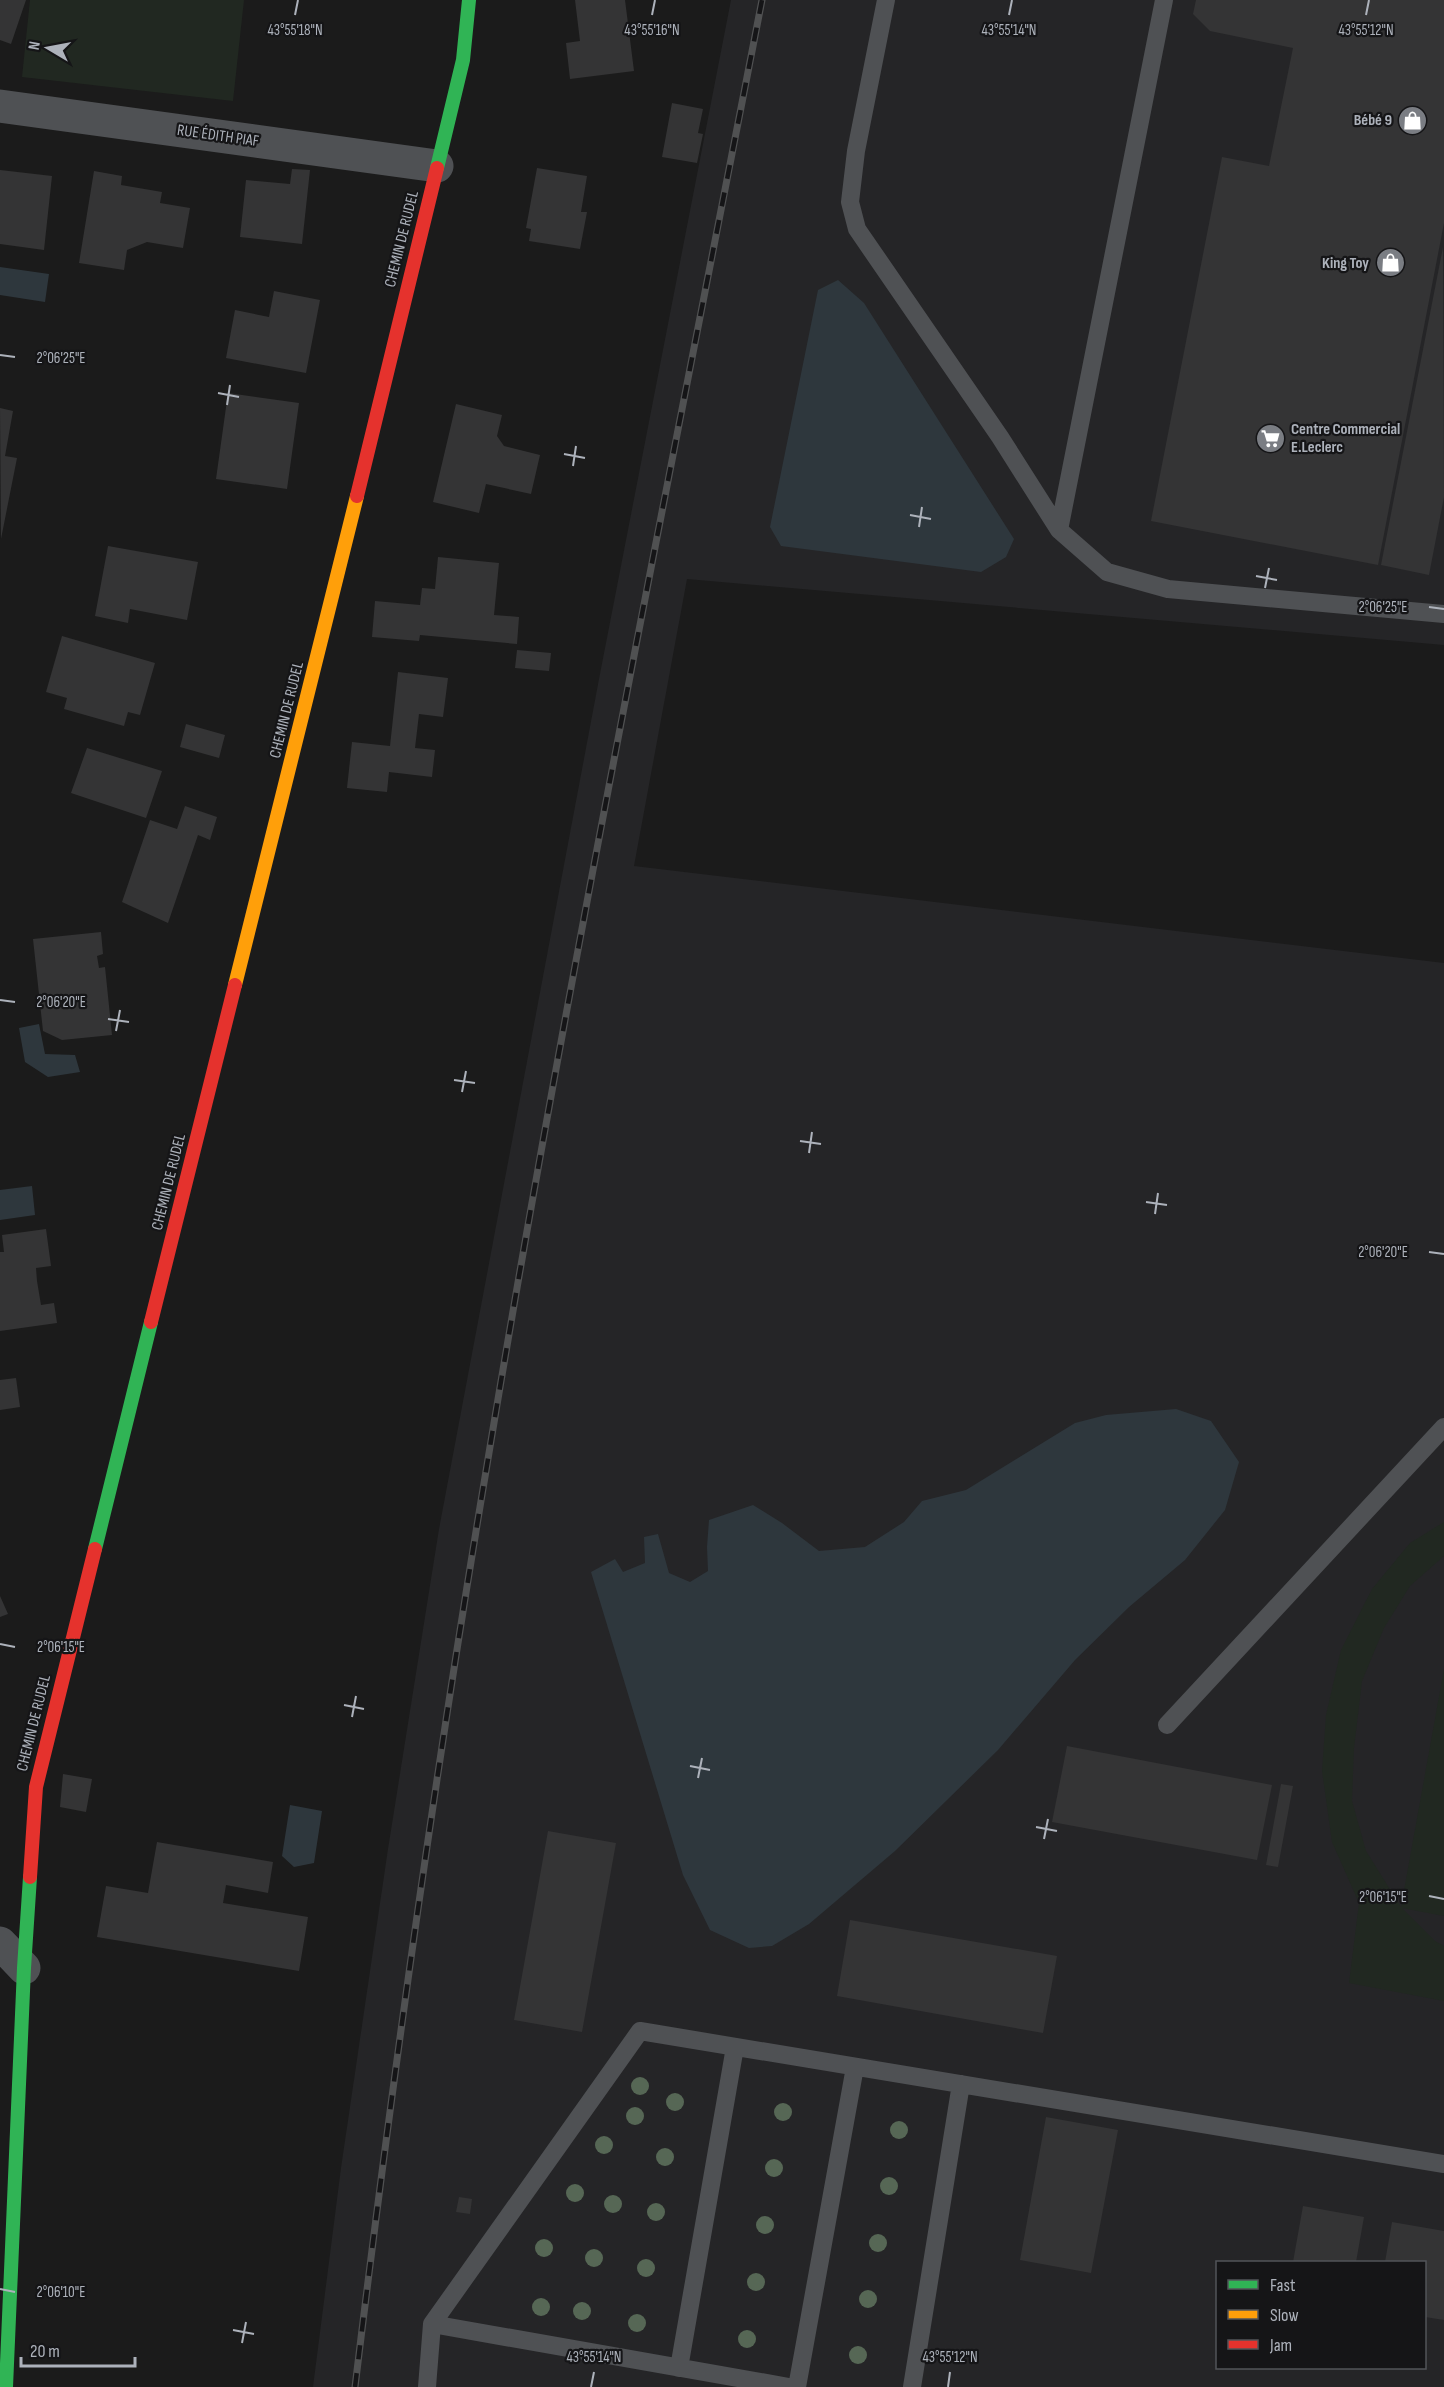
<svg xmlns="http://www.w3.org/2000/svg" width="1444" height="2387" viewBox="0 0 1444 2387" font-family="'Sofia Sans Condensed',sans-serif">
  <style>
    .built { fill: #252527; fill-rule: evenodd }
    .green { fill: #212821 }
    .water { fill: #2e373d }
    .building { fill: #343435 }
    .lines { fill: none; stroke-linecap: round; stroke-linejoin: round }
    .lane { stroke: #4f5154; stroke-width: 18 }
    .street { stroke: #4f5154; stroke-width: 33 }
    .fast { stroke: #30b455; stroke-width: 14 }
    .slow { stroke: #ff9f0a; stroke-width: 14 }
    .jam { stroke: #e5322d; stroke-width: 14 }
    .rail-casing { stroke: #505152; stroke-width: 7 }
    .rail { stroke: #151517; stroke-width: 4.5; stroke-dasharray: 14; stroke-linecap: butt }
    .tree { fill: #566755 }
    .ticks { fill: none; stroke: #adb2bb; stroke-width: 2 }
    .labels { text-anchor: middle; dominant-baseline: central; stroke-width: 4.5; stroke-linejoin: round; paint-order: stroke }
    .poi-label { font-size: 16px; font-weight: bold; fill: #adb2bb; stroke: #151517; text-anchor: end }
    .street-label { font-size: 16px; fill: #adb2bb; stroke: #151517 }
    .ticks-label { font-size: 15px; text-anchor: middle; fill: #adb2bb; stroke: #151517; stroke-width: 4.5; stroke-linejoin: round; paint-order: stroke }
  </style>
  <rect width="100%" height="100%" fill="#1b1b1b"/>
  <path class="built" d="M731,0h713v645l-757,-66 -53,287 810,97v1424h-1131l28,-219 47,-319 51,-320 160,-850zM1218,2262h206v106h-206z"/>
  <path class="green" d="M30,0h214l-11,101 -211,-24z
    M1444,1522v34l-34,30 -26,42 -22,53 -8,67 -2,53 14,50 35,56 43,-238v247l-42,-8 33,33 9,5v55l-95,-18 10,-80 -27,-61 -10,-71 4,-56 15,-65 31,-61 38,-46z"/>
  <path class="water" d="M0,267l49,7 -4,28 -45,-7z
    M838,280l26,23 150,236 -8,18 -25,15 -200,-26 -11,-19 48,-237z
    M39,1024l6,30 30,1 5,17 -32,5 -23,-15 -6,-34z
    M32,1186l3,29 -35,5v-30z
    M1176,1409l35,12 28,41 -14,48 -40,50 -56,47 -54,53 -77,90 -103,101 -86,73 -37,22 -23,2 -39,-18 -27,-55 -92,-303 24,-13 8,13 22,-9 -1,-26 14,-3 11,39 21,9 18,-11 -1,-24 2,-27 44,-15 29,18 37,28 46,-4 39,-25 18,-21 44,-11 109,-67 31,-8z
    M290,1805l32,6 -8,52 -20,4 -12,-11z"/>
  <path class="building" d="M0,0h26l-15,44 -11,-4z
    M575,0h50l9,71 -64,8 -4,-36 14,-2z
    M1196,0h248v223l-66,342 -227,-44 71,-364 47,9 24,-118 -83,-17 -17,-17z
    M672,103l31,6 -5,24 5,1 -6,29 -35,-6z
    M537,168l50,8 -6,36h6l-7,37 -51,-8 2,-12 -5,-1z
    M292,169l18,1 -8,74 -62,-7 6,-57 44,4z
    M0,170l52,6 -8,74 -44,-6z
    M94,171l28,5 -1,9 41,7 -2,11 30,5 -7,40 -36,-6 -20,8 -3,20 -45,-7z
    M1443,247l1,250 -15,78 -48,-10z
    M274,291l46,9 -14,73 -80,-15 9,-48 34,7z
    M228,393l71,10 -12,86 -71,-10z
    M456,404l46,11 -5,21 7,10 36,9 -9,39 -45,-10 -7,29 -46,-11z
    M0,408l13,3 -8,45 12,2 -16,81z
    M108,546l90,16 -11,58 -57,-11 -2,14 -33,-7z
    M438,557l61,6 -5,52 25,2 -2,27 -97,-9 -1,6 -47,-4 3,-36 45,4 2,-17 13,1z
    M62,636l93,27 -15,52 -12,-3 -4,14 -60,-17 3,-11 -21,-6z
    M517,650l34,3 -2,18 -34,-3z
    M398,672l50,6 -5,39 -24,-3 -4,34 20,2 -3,27 -43,-5 -2,20 -40,-4 5,-46 38,4z
    M186,724l39,11 -6,23 -39,-11z
    M87,748l75,23 -16,47 -75,-25z
    M185,806l32,11 -7,23 -12,-5 -30,88 -46,-21 28,-82 27,9z
    M101,932l2,22 -6,2 2,12 6,-1 7,68 -50,5 -19,-9 -10,-92z
    M46,1229l5,37 -15,2 1,13 4,24 13,-2 3,20 -57,8v-79h4l-2,-17z
    M16,1378l4,29 -20,3v-30z
    M0,1596l8,18 -8,3z
    M1067,1746l205,39 -15,75 -205,-38z
    M63,1774l29,5 -6,33 -26,-5z
    M1281,1784l12,2 -15,81 -12,-2z
    M548,1831l68,12 -34,189 -68,-12z
    M157,1842l116,20 -5,31 -42,-8 -3,18 85,14 -9,54 -202,-34 9,-51 42,7z
    M850,1920l207,36 -14,77 -206,-37z
    M1046,2117l72,13 -27,143 -71,-13z
    M459,2197l13,2 -2,15 -14,-2z
    M1303,2206l61,11 -8,45h-63z
    M1392,2222l52,9v89l-19,-3v-55h-40z"/>
  <g class="lines">
    <path class="lane" d="M886,0l-30,151 -6,51 7,27 143,208 59,93 48,42 61,17 276,25
      M1059,530l105,-530
      M1167,1725l277,-298
      M432,2324l357,63
      M679,2368l56,-321
      M427,2387l5,-63 208,-293 804,133
      M797,2387l58,-320
      M912,2387l49,-303"/>
    <path class="street" d="M0,106l437,60
      M0,1943l24,25"/>
    <path class="fast" d="M437,168l26,-108 6,-60
      M95,1549l56,-227
      M6,2387l18,-419 6,-91"/>
    <path class="slow" d="M235,985l122,-489"/>
    <path class="jam" d="M357,496l80,-328
      M151,1322l84,-337
      M30,1877l6,-90 59,-238"/>
    <defs>
      <path id="rail" d="M355,2387c37,-306 80,-612 131,-916 81,-492 181,-981 276,-1471"/>
    </defs>
    <use href="#rail" class="rail-casing"/>
    <use href="#rail" class="rail"/>
  </g>
  <g class="tree">
    <circle cx="640" cy="2086" r="9"/>
    <circle cx="675" cy="2102" r="9"/>
    <circle cx="783" cy="2112" r="9"/>
    <circle cx="635" cy="2116" r="9"/>
    <circle cx="899" cy="2130" r="9"/>
    <circle cx="604" cy="2145" r="9"/>
    <circle cx="665" cy="2157" r="9"/>
    <circle cx="774" cy="2168" r="9"/>
    <circle cx="889" cy="2186" r="9"/>
    <circle cx="575" cy="2193" r="9"/>
    <circle cx="613" cy="2204" r="9"/>
    <circle cx="656" cy="2212" r="9"/>
    <circle cx="765" cy="2225" r="9"/>
    <circle cx="878" cy="2243" r="9"/>
    <circle cx="544" cy="2248" r="9"/>
    <circle cx="594" cy="2258" r="9"/>
    <circle cx="646" cy="2268" r="9"/>
    <circle cx="756" cy="2282" r="9"/>
    <circle cx="868" cy="2299" r="9"/>
    <circle cx="541" cy="2307" r="9"/>
    <circle cx="582" cy="2311" r="9"/>
    <circle cx="637" cy="2323" r="9"/>
    <circle cx="747" cy="2339" r="9"/>
    <circle cx="858" cy="2355" r="9"/>
  </g>
  <path class="ticks" d="M295,15l3,-15M652,15l3,-15M1009,15l3,-15M1366,15l3,-15M0,355l15,2M218,393l21,4M227,405l3,-20M564,454l21,4M573,466l3,-20M910,515l21,4M919,527l3,-20M1256,576l21,4M1265,588l4,-20M1429,607l15,2M0,1000l15,2M108,1019l21,3M116,1031l4,-21M454,1080l21,3M462,1092l4,-21M800,1141l21,3M809,1153l3,-21M1146,1202l21,3M1155,1214l3,-21M1429,1252l15,2M0,1644l15,3M344,1705l20,4M352,1717l4,-21M690,1766l20,4M698,1778l4,-20M1036,1827l21,4M1044,1839l4,-20M1429,1896l15,3M0,2289l15,3M233,2330l21,4M242,2343l4,-21M591,2387l3,-15M948,2387l2,-15"/>
  <defs>
    <symbol id="shop-disc" viewBox="-11 -11 22 22"><circle r="9.5" fill="#7a7d83" stroke="#151517"/><path d="M-5-2.5h2.3a2.7 3.5 0 0 1 5.4 0H5L5.5 6h-11ZM-1.5-2.5h3a1.5 2.3 0 0 0-3 0Z" fill="#fff"/></symbol>
    <symbol id="supermarket-disc" viewBox="-11 -11 22 22"><circle r="9.5" fill="#7a7d83" stroke="#151517"/><path d="M-6-5.5h2.5l.6 2H6L4.5 2H-2.5L-4.4-4H-6ZM-1.5 3.2a1.3 1.3 0 1 0 .1 0ZM3 3.2a1.3 1.3 0 1 0 .1 0Z" fill="#fff"/></symbol>
  </defs>
  <g fill-rule="evenodd">
    <use href="#shop-disc" x="1396" y="104" width="33" height="33"/>
    <use href="#shop-disc" x="1374" y="246" width="33" height="33"/>
    <use href="#supermarket-disc" x="1254" y="422" width="33" height="33"/>
  </g>
  <g class="labels">
    <g class="poi-label">
      <text x="1392" y="120">Bébé 9</text>
      <text x="1369" y="263">King Toy</text>
      <text x="1291" y="429" text-anchor="start">Centre Commercial<tspan x="1291" dy="18">E.Leclerc</tspan></text>
    </g>
    <g class="street-label">
      <text transform="translate(218 136) rotate(8)">RUE ÉDITH PIAF</text>
      <text transform="translate(402 239) rotate(-76)">CHEMIN DE RUDEL</text>
      <text transform="translate(287 710) rotate(-76)">CHEMIN DE RUDEL</text>
      <text transform="translate(169 1182) rotate(-76)">CHEMIN DE RUDEL</text>
      <text transform="translate(34 1723) rotate(-76)">CHEMIN DE RUDEL</text>
    </g>
  </g>
  <g class="ticks-label">
    <text x="295" y="35">43°55'18"N</text>
    <text x="652" y="35">43°55'16"N</text>
    <text x="1009" y="35">43°55'14"N</text>
    <text x="1366" y="35">43°55'12"N</text>
    <text x="61" y="363">2°06'25"E</text>
    <text x="1383" y="612">2°06'25"E</text>
    <text x="61" y="1007">2°06'20"E</text>
    <text x="1383" y="1257">2°06'20"E</text>
    <text x="61" y="1652">2°06'15"E</text>
    <text x="1383" y="1902">2°06'15"E</text>
    <text x="61" y="2297">2°06'10"E</text>
    <text x="594" y="2362">43°55'14"N</text>
    <text x="950" y="2362">43°55'12"N</text>
  </g>
  <rect x="1216" y="2261" width="210" height="108" fill="#151517" stroke="#525459" stroke-width="1.5"/>
  <rect x="1228" y="2280" width="30" height="9" fill="#30b455" stroke="#525459" stroke-width="1.5"/>
  <text x="1270" y="2291" font-size="18" fill="#adb2bb">Fast</text>
  <rect x="1228" y="2310" width="30" height="9" fill="#ff9f0a" stroke="#525459" stroke-width="1.5"/>
  <text x="1270" y="2321" font-size="18" fill="#adb2bb">Slow</text>
  <rect x="1228" y="2340" width="30" height="9" fill="#e5322d" stroke="#525459" stroke-width="1.5"/>
  <text x="1270" y="2351" font-size="18" fill="#adb2bb">Jam</text>
  <g transform="translate(48 48) rotate(280)" stroke="#151517" stroke-width="4.5" paint-order="stroke">
  <path d="M0-4.5L10 22L0 15L-10 22Z" fill="#adb2bb"/>
  <text y="-9" font-size="16" font-weight="bold" text-anchor="middle" fill="#adb2bb">N</text>
  </g>
  <path d="M21 2357v9h114v-9" fill="none" stroke="#adb2bb" stroke-width="3"/>
  <text x="30" y="2357" font-size="18" fill="#adb2bb" stroke="#151517" stroke-width="4.5" paint-order="stroke">20 m</text>
</svg>
